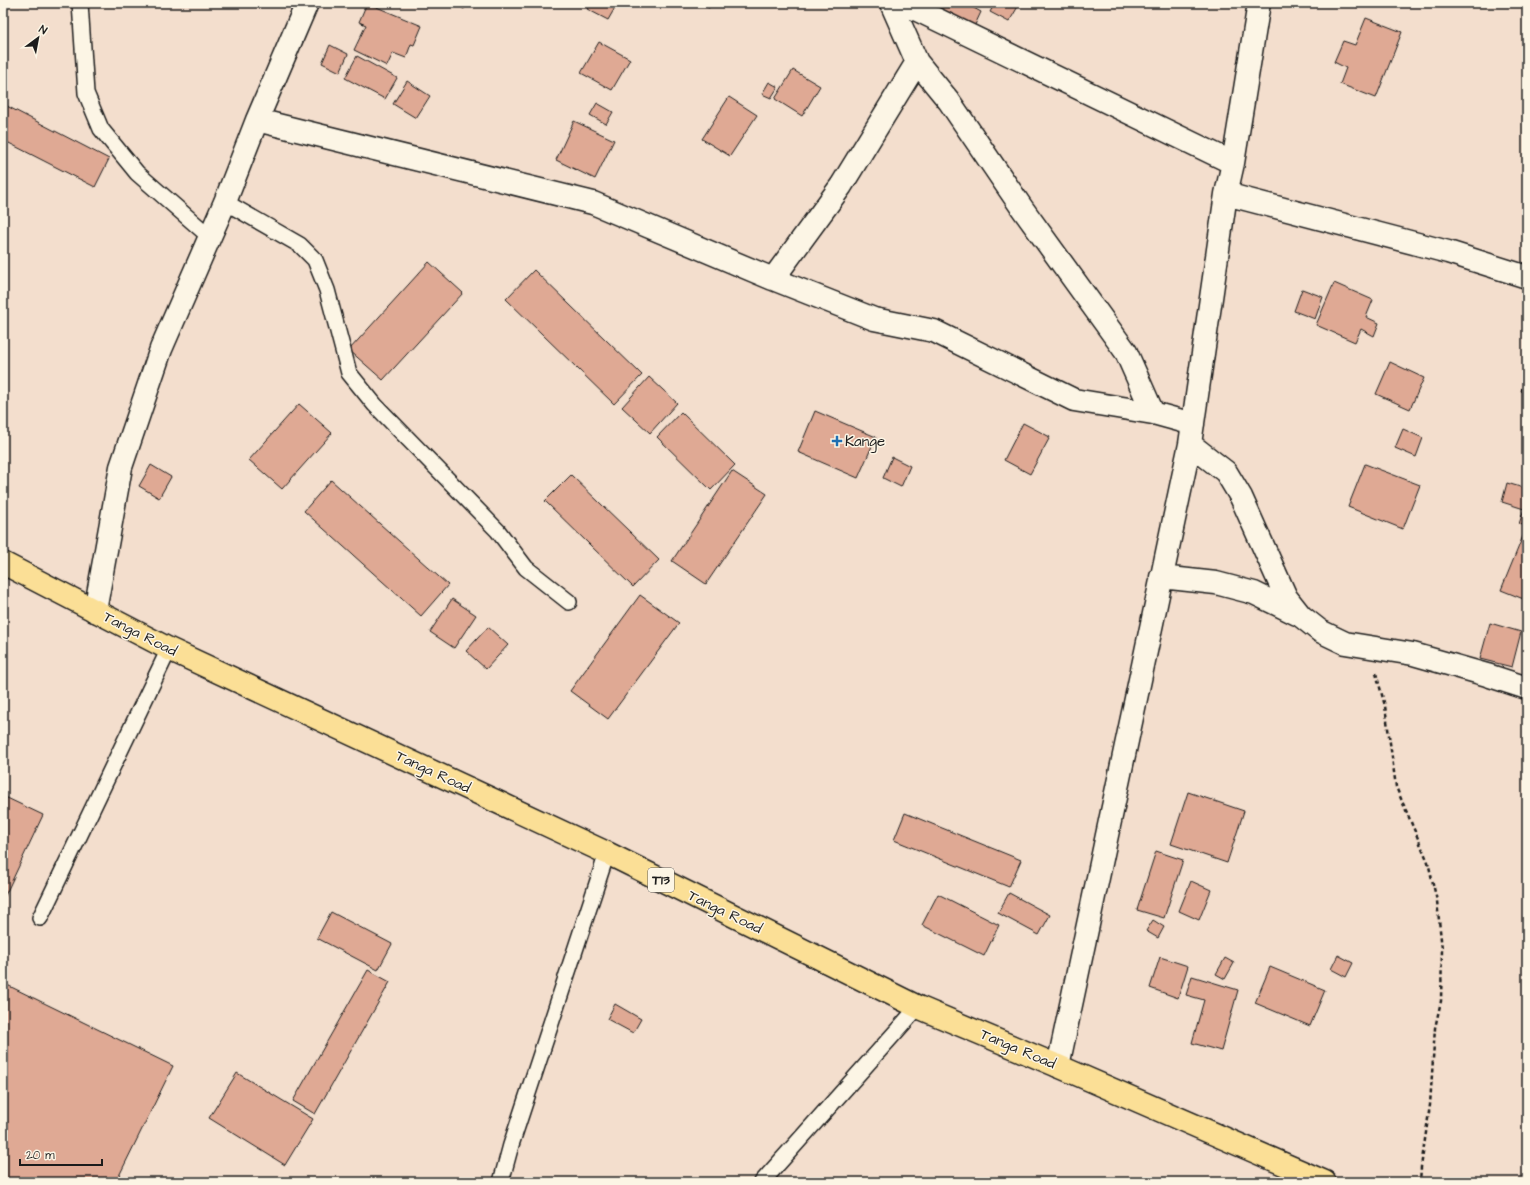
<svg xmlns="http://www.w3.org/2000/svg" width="1530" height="1185" viewBox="0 0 1530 1185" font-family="'Architects Daughter',sans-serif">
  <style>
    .building { fill: #dfa994; stroke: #1c1c1c }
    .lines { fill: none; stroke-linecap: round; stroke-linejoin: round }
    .lane-casing { stroke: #1c1c1c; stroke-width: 18 }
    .street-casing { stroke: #1c1c1c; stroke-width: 25 }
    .highway-casing { stroke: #1c1c1c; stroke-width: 25 }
    .path { stroke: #1c1c1c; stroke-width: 2.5; stroke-dasharray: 4 3; stroke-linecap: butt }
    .lane { stroke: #fcf5e5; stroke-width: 15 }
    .street { stroke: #fcf5e5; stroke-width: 22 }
    .highway { stroke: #fbdf96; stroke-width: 22 }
    .poi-dot { fill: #1f6fb2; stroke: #fcf5e5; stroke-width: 1.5 }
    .labels { text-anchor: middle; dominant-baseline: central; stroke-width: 3; stroke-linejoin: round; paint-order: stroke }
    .shield { fill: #fcf5e5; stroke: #5f5d58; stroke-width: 1 }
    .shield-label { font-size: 14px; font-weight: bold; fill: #1c1c1c }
    .poi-label { font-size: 15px; fill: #1c1c1c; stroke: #fcf5e5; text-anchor: start }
    .street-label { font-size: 15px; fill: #1c1c1c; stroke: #fcf5e5 }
  </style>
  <rect width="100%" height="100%" fill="#f3decd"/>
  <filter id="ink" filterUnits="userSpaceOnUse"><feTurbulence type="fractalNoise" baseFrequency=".025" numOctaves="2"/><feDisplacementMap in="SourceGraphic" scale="8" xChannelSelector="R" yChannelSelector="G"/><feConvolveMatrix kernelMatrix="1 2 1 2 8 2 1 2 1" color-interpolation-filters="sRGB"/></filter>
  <g filter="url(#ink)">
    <path class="building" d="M367,3l55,23 -8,19 -3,-1 -5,14 -13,-5 -6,13 -33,-16 12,-25 -7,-3z
      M454,3h14l-4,6z
      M590,3h20l6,3 -8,14 -21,-11z
      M700,3h12l-3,5z
      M927,3h47l-2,4 9,5 -7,15z
      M995,3h25l-11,19 -19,-10z
      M1366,18l36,14 -26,66 -36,-14 6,-16 -12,-6 9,-21 12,4z
      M599,42l31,17 -18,31 -31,-17z
      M330,45l18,9 -8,18 -18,-9z
      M357,56l40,22 -12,21 -40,-21z
      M793,70l27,16 -18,30 -27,-17z
      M407,81l23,15 -14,22 -23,-14z
      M769,82l9,5 -7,11 -9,-4z
      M729,97l28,18 -27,41 -28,-17z
      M597,103l16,9 -7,12 -16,-9z
      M3,104l106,55 -14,28 -92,-47z
      M574,121l40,19 -19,39 -39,-19z
      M429,262l34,31 -80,87 -34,-30z
      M534,270l108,105 -28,29 -108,-105z
      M1334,283l39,17 -7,17 13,6 -5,13 -13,-7 -6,13 -39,-17z
      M1302,289l21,8 -8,22 -21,-8z
      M1390,362l34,16 -14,31 -34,-15z
      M1527,373v20l-6,-2z
      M649,377l28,26 -27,30 -28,-26z
      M299,404l33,29 -50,56 -33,-29z
      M815,411l61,26 -18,41 -60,-26z
      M681,412l54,53 -24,25 -54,-53z
      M1023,423l27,14 -20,37 -26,-14z
      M1403,429l20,9 -7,19 -21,-9z
      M892,457l18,9 -9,21 -18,-9z
      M1365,464l55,21 -17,44 -55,-22z
      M151,465l20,12 -12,21 -20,-12z
      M732,471l35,23 -61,90 -34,-23z
      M571,475l88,85 -26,27 -88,-86z
      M331,480l117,105 -27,31 -117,-105z
      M1507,483l20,6v37l-8,-2 5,-15 -22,-7z
      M1523,536l4,1 -1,63 -25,-10z
      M640,595l39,28 -71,96 -38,-28z
      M452,599l24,16 -22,33 -24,-16z
      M1490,623l31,9 -9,35 -32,-8z
      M488,627l20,18 -22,24 -20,-18z
      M1188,792l56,19 -17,52 -56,-19z
      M3,796l40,19 -40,85z
      M905,813l116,47 -12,27 -115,-47z
      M1156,851l27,9 -19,58 -27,-8z
      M1191,881l20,9 -12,30 -20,-9z
      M1009,893l41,22 -11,20 -41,-22z
      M938,894l61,31 -15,31 -62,-31z
      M331,912l61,32 -14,26 -61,-32z
      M1153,920l11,7 -6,11 -12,-7z
      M1338,955l15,8 -7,14 -15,-8z
      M1160,957l28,9 -10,32 -28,-10z
      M1225,958l9,5 -9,16 -9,-5z
      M1270,967l55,23 -15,36 -55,-23z
      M368,970l22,12 -75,132 -22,-13z
      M1192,976l46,14 -17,61 -29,-8 12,-43 -18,-5z
      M3,983l170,83 -57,116h-113v-156l2,-5 -2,-1z
      M615,1004l26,15 -8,14 -26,-14z
      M237,1073l76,46 -28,46 -76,-47z"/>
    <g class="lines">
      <defs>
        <path id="lane" d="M80,3l6,90 15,36 36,44 73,64
          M225,202l75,43 15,15 12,30 22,83 26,32 123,126 28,37 43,34
          M40,918l129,-269
          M501,1182l10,-37 96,-292
          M762,1182l156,-175"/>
        <path id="street" d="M891,3l26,59 32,39 73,107 104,144 27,61
          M903,3l330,160
          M257,120l336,83 180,76 101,40 60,12 140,69 79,13 40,11
          M1226,194l222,58 79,25
          M773,279l68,-93 76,-124
          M1190,444l36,28 15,25 45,100 15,19 19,15 25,12 68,11 74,21 40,13
          M1161,577l55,6 38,10 43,21
          M95,611l26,-144 40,-118 64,-147 32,-82 50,-117
          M1058,1066l132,-622 36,-250 7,-31 26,-160"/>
        <path id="highway" d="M3,563l166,86 438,204 311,154 140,59 267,116"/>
      </defs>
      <use href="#lane" class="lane-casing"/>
      <use href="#street" class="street-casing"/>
      <use href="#highway" class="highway-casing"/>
      <path class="path" d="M1376,673l9,33 11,81 32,75 9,39 5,48 -1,52 -6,27 -5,77 -9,62 -1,15"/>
      <use href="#lane" class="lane"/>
      <use href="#street" class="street"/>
      <use href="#highway" class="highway"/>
    </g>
  </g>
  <path class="poi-dot" d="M835 435h4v4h4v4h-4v4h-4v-4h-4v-4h4z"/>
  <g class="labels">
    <rect class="shield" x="648" y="868" width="26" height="24" rx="3"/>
    <g class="shield-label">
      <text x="661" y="880">T13</text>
    </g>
    <g class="poi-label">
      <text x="845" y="441">Kange</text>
    </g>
    <g class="street-label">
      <text transform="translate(140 634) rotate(27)">Tanga Road</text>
      <text transform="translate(433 772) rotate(25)">Tanga Road</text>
      <text transform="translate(725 912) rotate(26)">Tanga Road</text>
      <text transform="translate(1018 1049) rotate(23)">Tanga Road</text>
    </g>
  </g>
  <rect width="1530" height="1185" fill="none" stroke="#fcf5e5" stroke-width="16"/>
  <rect x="8" y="8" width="1514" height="1169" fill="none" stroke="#1c1c1c" stroke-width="1.5" filter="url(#ink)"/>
  <g transform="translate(38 38) rotate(32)" stroke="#fcf5e5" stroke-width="3" paint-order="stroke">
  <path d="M0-3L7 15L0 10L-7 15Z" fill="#1c1c1c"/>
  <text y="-6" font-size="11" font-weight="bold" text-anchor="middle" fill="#1c1c1c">N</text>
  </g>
  <path d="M20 1159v6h82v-6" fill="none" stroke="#1c1c1c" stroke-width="2"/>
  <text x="26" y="1159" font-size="12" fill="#1c1c1c" stroke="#fcf5e5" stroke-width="3" paint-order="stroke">20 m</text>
</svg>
